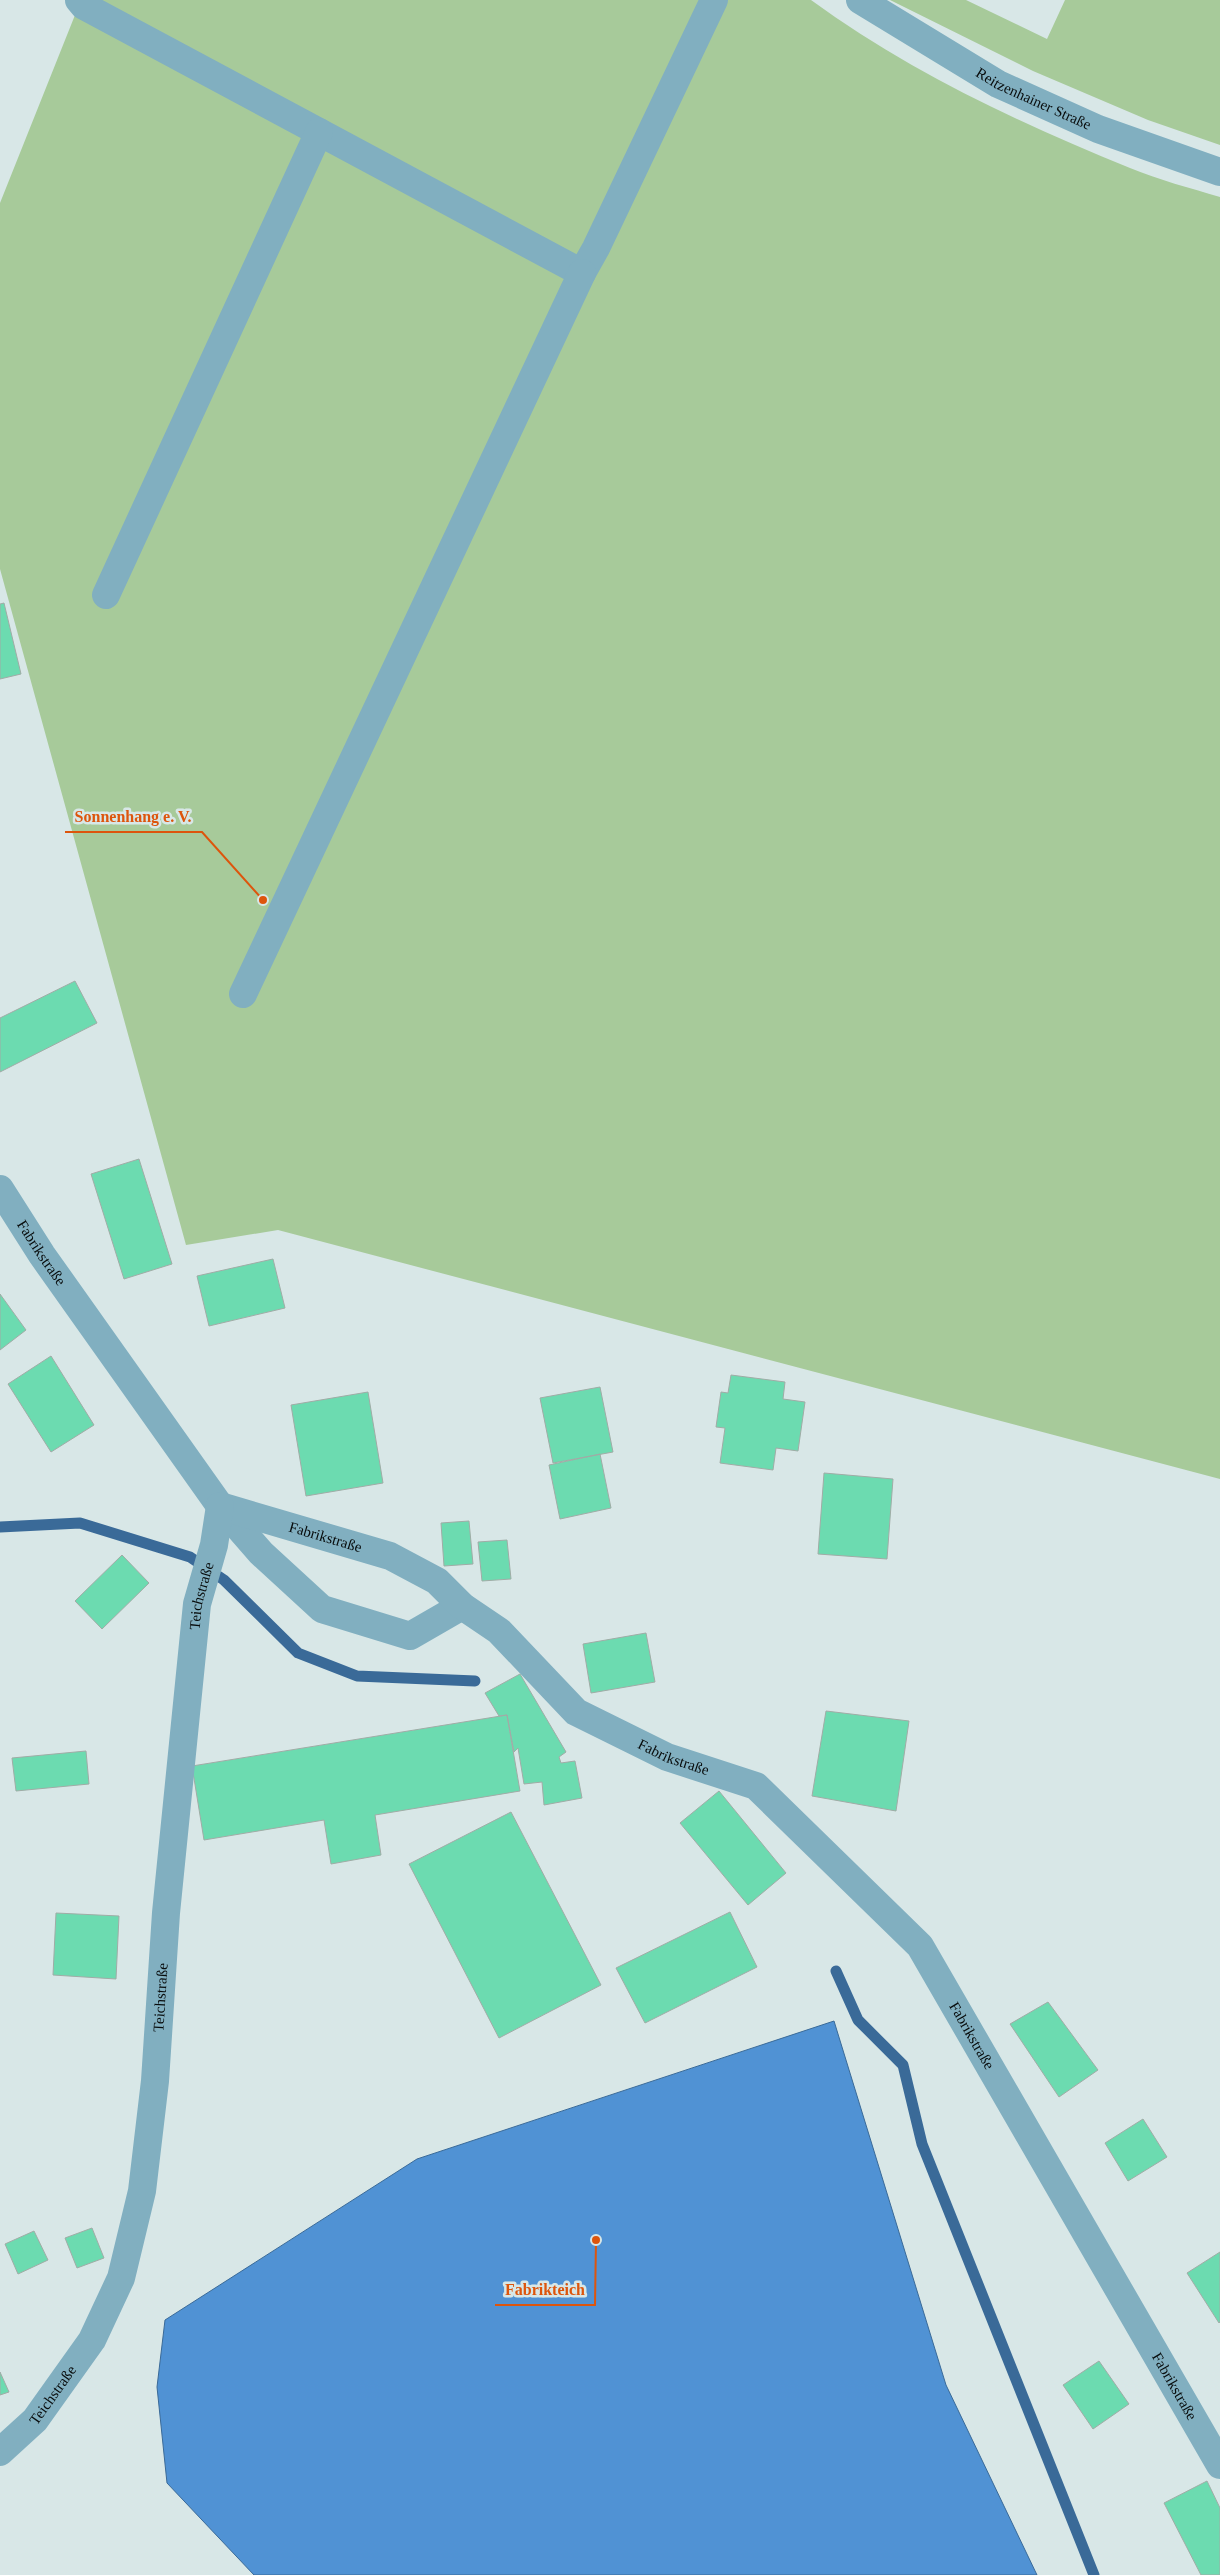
<svg xmlns="http://www.w3.org/2000/svg" width="1220" height="2575" viewBox="0 0 1220 2575" font-family="Georgia,serif">
  <style>
    .green { fill: #a7ca9a }
    .water { fill: #5092d4; stroke: #3a6a98 }
    .lines { fill: none; stroke-linecap: round; stroke-linejoin: round }
    .stream { stroke: #3a6a98; stroke-width: 11 }
    .building { fill: #6cdbb0; stroke: #a0aca6 }
    .minor { stroke: #81afc0; stroke-width: 28 }
    .labels { text-anchor: middle; dominant-baseline: central; stroke-width: 5; stroke-linejoin: round; paint-order: stroke }
    .street-label { font-size: 15px; fill: #080c0c; stroke: #d8e7e7 }
    .leader { fill: none; stroke: #dd550c; stroke-width: 2 }
    .callout-dot { fill: #dd550c; stroke: #d8e7e7; stroke-width: 2 }
    .callout-label { font-size: 16px; text-anchor: middle; font-weight: bold; fill: #dd550c; stroke: #d8e7e7; stroke-width: 5; stroke-linejoin: round; paint-order: stroke }
  </style>
  <rect width="100%" height="100%" fill="#d8e7e7"/>
  <path class="green" d="M81,0h730c97,71 208,123 319,168 29,12 60,20 90,29v1282l-942,-249 -92,15 -186,-676v-366z
    M890,0h76l81,39 18,-39h155v145l-72,-25 -115,-49z"/>
  <path class="water" d="M834,2021l112,364 91,190h-783l-87,-92 -10,-96 8,-67 252,-161z"/>
  <g class="lines">
    <path class="stream" d="M0,1527l80,-4 110,34 34,23 74,73 59,23 118,5
      M836,1971l22,49 45,45 19,79 172,431"/>
  </g>
  <path class="building" d="M4,603l17,71 -21,5v-75z
    M75,981l22,42 -97,49v-54z
    M139,1159l33,105 -48,15 -33,-105z
    M273,1259l12,49 -76,18 -12,-50z
    M0,1294l26,36 -26,20z
    M51,1356l43,69 -43,27 -43,-68z
    M731,1375l54,7 -2,17 22,3 -7,49 -22,-3 -3,22 -53,-7 5,-35 -9,-1 5,-35 7,1z
    M600,1387l13,65 -60,11 -13,-65z
    M368,1392l15,91 -77,13 -15,-91z
    M600,1454l11,54 -51,11 -11,-54z
    M824,1473l69,6 -6,80 -69,-5z
    M469,1521l4,43 -29,2 -3,-43z
    M507,1540l4,39 -29,2 -4,-39z
    M122,1555l27,28 -47,46 -27,-28z
    M646,1633l9,49 -64,11 -8,-49z
    M520,1674l46,78 -7,5 2,6 14,-2 7,37 -38,7 -2,-23 -18,2 -6,-36 -4,4 -7,-37 -8,1 -14,-23z
    M826,1711l83,10 -13,90 -84,-15z
    M507,1715l13,76 -145,24 6,40 -50,9 -7,-44 -120,20 -12,-74z
    M86,1751l3,33 -73,7 -4,-33z
    M719,1791l67,82 -38,32 -68,-82z
    M511,1812l90,173 -102,53 -90,-174z
    M730,1912l27,55 -112,56 -29,-55z
    M56,1913l63,3 -3,63 -63,-4z
    M1048,2002l50,68 -39,27 -49,-73z
    M1143,2119l24,38 -39,24 -23,-38z
    M92,2228l12,30 -27,10 -12,-30z
    M34,2231l14,29 -30,14 -13,-30z
    M1220,2252v70l-1,1 -32,-50z
    M1099,2361l30,43 -36,25 -30,-44z
    M0,2372l9,20 -9,3z
    M1207,2481l13,27v67h-19l-37,-72z"/>
  <g class="lines">
    <g class="minor">
      <path d="M79,0l5,6 498,267 14,-25 118,-248"/>
      <path id="s1" d="M860,0l138,84 100,45 122,43"/>
      <path d="M106,595l213,-463"/>
      <path d="M243,994l339,-721"/>
      <path id="s2" d="M0,1189l42,66 178,251 41,47 61,56 88,27 52,-30"/>
      <path id="s3" d="M220,1506l170,50 47,25 25,25 37,25 77,81 91,45 89,29 164,160 300,519"/>
      <path id="s4" d="M0,2452l35,-32 57,-80 29,-62 21,-87 13,-110 11,-168 31,-309 17,-59 6,-39"/>
    </g>
  </g>
  <g class="labels">
    <g class="street-label">
      <text stroke="none"><textPath href="#s1" startOffset="200">Reitzenhainer Straße</textPath></text>
      <text stroke="none"><textPath href="#s2" startOffset="76">Fabrikstraße</textPath></text>
      <text stroke="none"><textPath href="#s3" startOffset="110">Fabrikstraße</textPath></text>
      <text stroke="none"><textPath href="#s4" startOffset="902">Teichstraße</textPath></text>
      <text stroke="none"><textPath href="#s3" startOffset="530">Fabrikstraße</textPath></text>
      <text stroke="none"><textPath href="#s4" startOffset="498">Teichstraße</textPath></text>
      <text stroke="none"><textPath href="#s3" startOffset="950">Fabrikstraße</textPath></text>
      <text stroke="none"><textPath href="#s3" startOffset="1355">Fabrikstraße</textPath></text>
      <text stroke="none"><textPath href="#s4" startOffset="78">Teichstraße</textPath></text>
    </g>
  </g>
  <path class="leader" d="M263 900L202 832H65M596 2240L595 2305H495"/>
  <g class="callout-dot">
    <circle cx="263" cy="900" r="5"/>
    <circle cx="596" cy="2240" r="5"/>
  </g>
  <g class="callout-label">
    <text x="133" y="822">Sonnenhang e. V.</text>
    <text x="545" y="2295">Fabrikteich</text>
  </g>
</svg>
